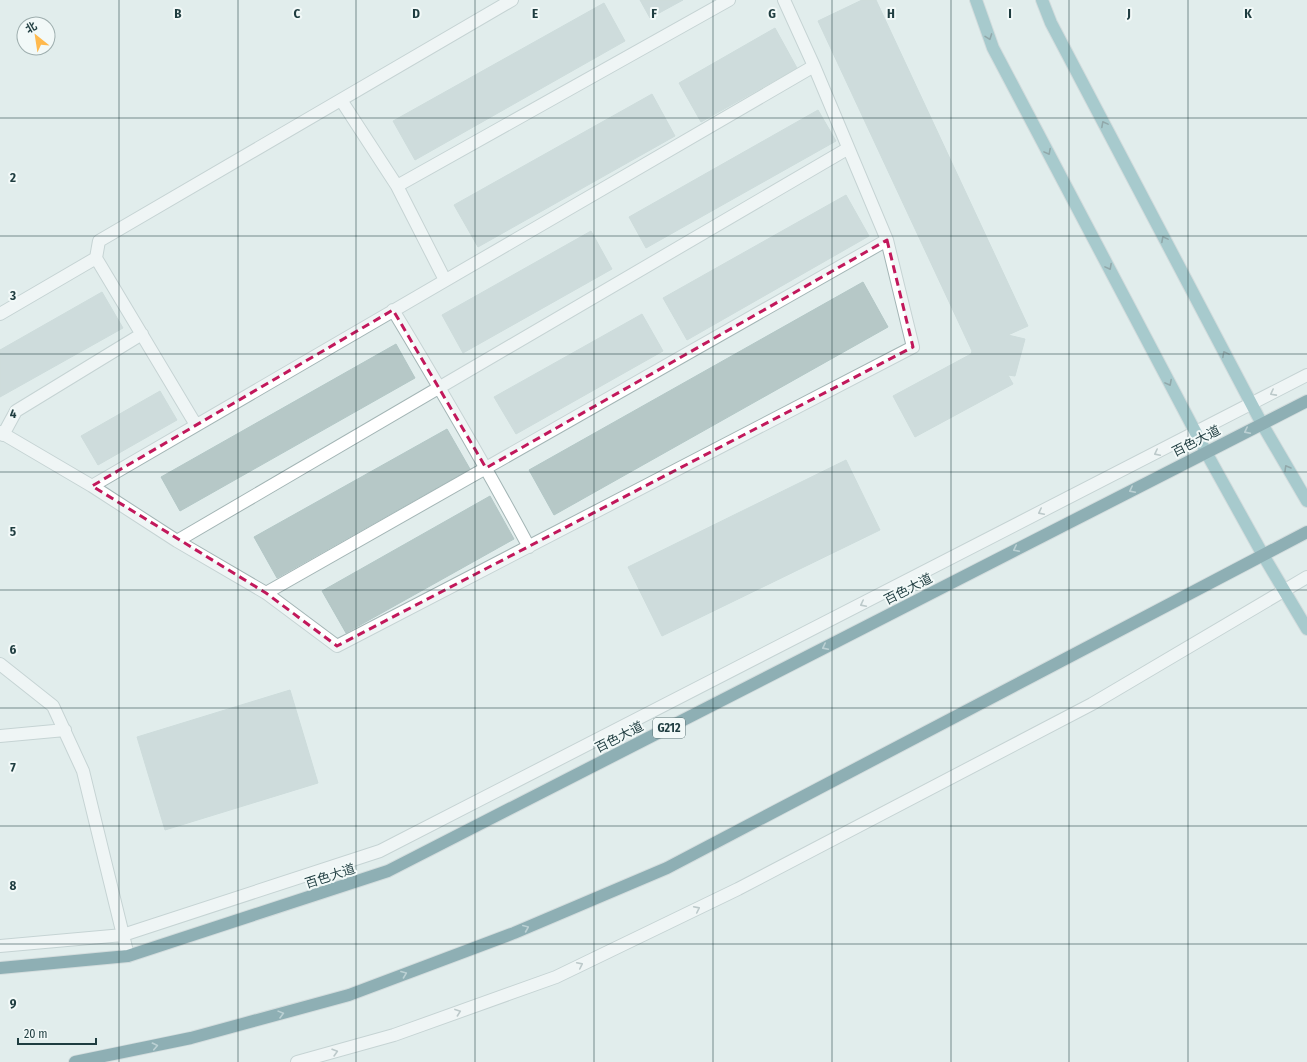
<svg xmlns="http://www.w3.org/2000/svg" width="1307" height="1062" viewBox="0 0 1307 1062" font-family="'Fira Sans Condensed','Noto Sans SC',sans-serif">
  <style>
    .building { fill: #b6c8c7; stroke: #b3c7c6 }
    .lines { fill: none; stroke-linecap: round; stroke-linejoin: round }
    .minor-casing { stroke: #a3b5b5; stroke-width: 14 }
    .major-casing { stroke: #c0c9ca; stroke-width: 14 }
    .highway-casing { stroke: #c0c9ca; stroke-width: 14 }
    .minor { stroke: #fff; stroke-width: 12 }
    .major { stroke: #61a0a7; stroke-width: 12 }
    .highway { stroke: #28646f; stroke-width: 12 }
    .oneway { stroke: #30565a }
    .oneway2 { stroke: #8f9ea0 }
    .oneway3 { stroke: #8daeb4 }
    .marked { fill: none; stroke: #c2185b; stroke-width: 3; stroke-dasharray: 8 5; stroke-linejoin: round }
    .grid { fill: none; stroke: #1f3d40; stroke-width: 1; stroke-opacity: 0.55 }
    .labels { text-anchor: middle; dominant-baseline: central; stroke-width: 4; stroke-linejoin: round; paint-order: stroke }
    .shield { fill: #f2f9f8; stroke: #5e7577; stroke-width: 1 }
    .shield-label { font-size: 12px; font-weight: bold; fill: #1f3d40 }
    .street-label { font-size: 13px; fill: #1f3d40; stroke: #f2f9f8 }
    .grid-label { font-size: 13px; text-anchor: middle; font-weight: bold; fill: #1f3d40; stroke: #f2f9f8; stroke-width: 4; stroke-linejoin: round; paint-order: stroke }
  </style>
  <rect width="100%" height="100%" fill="#e1edec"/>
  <path class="building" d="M640,0h43l-33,18z
    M862,0h14l152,326 -20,9 17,4 -10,37 -7,-1 5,9 -98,53 -22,-41 78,-42 1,-3 -154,-330z
    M604,3l21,38 -210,119 -22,-39z
    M775,28l22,40 -96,54 -22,-39z
    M652,94l23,42 -197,111 -24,-42z
    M818,110l18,31 -190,107 -17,-31z
    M846,195l23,41 -182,104 -24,-42z
    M591,231l21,38 -149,84 -21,-38z
    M863,282l25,45 -334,188 -25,-45z
    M102,292l21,36 -123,69v-47z
    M642,314l21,37 -147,83 -22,-37z
    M396,344l19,34 -235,133 -19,-34z
    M160,391l17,29 -79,45 -17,-29z
    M447,429l23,40 -193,109 -23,-41z
    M846,460l34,70 -218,106 -34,-69z
    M490,496l24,43 -168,94 -24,-42z
    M290,690l28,93 -153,47 -28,-93z"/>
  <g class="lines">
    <defs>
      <path id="minor" d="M341,100l56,86 48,94
        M397,186l332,-186
        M393,310c47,78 93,157 136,237
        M0,314l96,-56
        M196,425l-100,-167 3,-17 413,-241
        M0,432l92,54 85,55 89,52 71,53 576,-299 -26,-107 -73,-174 -30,-66
        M3,435l13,-24 126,-77
        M92,486l722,-420
        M177,541l670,-392
        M266,593l621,-353
        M0,664l53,42 30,65 40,164 5,21
        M0,736l65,-6
        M0,946l123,-11 257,-84 927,-476
        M297,1062l97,-27 162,-58 182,-88 354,-185 215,-127"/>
      <path id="major" d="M976,0l17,48 214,406 56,101 44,74
        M1042,0l9,23 211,401 45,77"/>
      <path id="highway" d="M0,968l128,-12 260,-85 919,-470
        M75,1062l116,-24 158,-43 165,-62 153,-65 640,-336"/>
    </defs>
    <use href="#minor" class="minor-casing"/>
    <use href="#major" class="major-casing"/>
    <use href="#highway" class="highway-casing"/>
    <use href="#minor" class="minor"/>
    <use href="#major" class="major"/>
    <use href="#highway" class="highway"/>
  </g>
  <defs><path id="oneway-chevron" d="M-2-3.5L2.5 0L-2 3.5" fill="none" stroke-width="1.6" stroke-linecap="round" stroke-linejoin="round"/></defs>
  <g class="oneway">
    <use href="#oneway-chevron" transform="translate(989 37) rotate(70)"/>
    <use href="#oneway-chevron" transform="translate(1104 124) rotate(-118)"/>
    <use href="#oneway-chevron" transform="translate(1048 152) rotate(62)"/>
    <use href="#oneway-chevron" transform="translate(1164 239) rotate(-118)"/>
    <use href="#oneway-chevron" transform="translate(1109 267) rotate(62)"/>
    <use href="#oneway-chevron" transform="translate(1225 354) rotate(-118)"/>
    <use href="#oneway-chevron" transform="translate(1169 383) rotate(62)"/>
    <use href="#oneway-chevron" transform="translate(1287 468) rotate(-120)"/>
  </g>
  <g class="oneway2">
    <use href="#oneway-chevron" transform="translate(1273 393) rotate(152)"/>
    <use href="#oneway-chevron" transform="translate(1157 453) rotate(153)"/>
    <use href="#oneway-chevron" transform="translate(1041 512) rotate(153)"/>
    <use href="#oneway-chevron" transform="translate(863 604) rotate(153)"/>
    <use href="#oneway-chevron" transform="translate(697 909) rotate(-26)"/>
    <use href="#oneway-chevron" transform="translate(580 965) rotate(-26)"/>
    <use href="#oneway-chevron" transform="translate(458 1012) rotate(-20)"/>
    <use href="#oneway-chevron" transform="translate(335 1052) rotate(-16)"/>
  </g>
  <g class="oneway3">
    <use href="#oneway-chevron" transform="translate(1247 431) rotate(153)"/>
    <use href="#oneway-chevron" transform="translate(1132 490) rotate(153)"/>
    <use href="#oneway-chevron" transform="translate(1016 549) rotate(153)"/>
    <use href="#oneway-chevron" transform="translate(825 647) rotate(153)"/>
    <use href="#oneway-chevron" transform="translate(526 928) rotate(-23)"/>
    <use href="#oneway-chevron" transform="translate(404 974) rotate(-21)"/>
    <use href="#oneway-chevron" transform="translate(281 1014) rotate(-15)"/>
    <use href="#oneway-chevron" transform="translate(155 1046) rotate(-12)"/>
  </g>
  <path d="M0 0H1307V1062H0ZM887,240l26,107 -576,299 -71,-53 -174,-107 301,-176 93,158z" fill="#e1edec" fill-opacity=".55" fill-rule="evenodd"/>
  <path class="marked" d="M887,240l26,107 -576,299 -71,-53 -174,-107 301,-176 93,158z"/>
  <path class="grid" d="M119,0v1062M238,0v1062M356,0v1062M475,0v1062M594,0v1062M713,0v1062M832,0v1062M951,0v1062M1069,0v1062M1188,0v1062M0,118h1307M0,236h1307M0,354h1307M0,472h1307M0,590h1307M0,708h1307M0,826h1307M0,944h1307"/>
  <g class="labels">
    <rect class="shield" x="653" y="718" width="32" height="20" rx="3"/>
    <g class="shield-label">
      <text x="669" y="728">G212</text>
    </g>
    <g class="street-label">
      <text transform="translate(1196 441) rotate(-27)">百色大道</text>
      <text transform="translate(908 589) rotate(-27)">百色大道</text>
      <text transform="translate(619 737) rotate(-27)">百色大道</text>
      <text transform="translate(330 876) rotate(-18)">百色大道</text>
    </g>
  </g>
  <g class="grid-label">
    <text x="178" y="18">B</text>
    <text x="297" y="18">C</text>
    <text x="416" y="18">D</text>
    <text x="535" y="18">E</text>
    <text x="654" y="18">F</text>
    <text x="772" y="18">G</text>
    <text x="891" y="18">H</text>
    <text x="1010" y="18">I</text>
    <text x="1129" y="18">J</text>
    <text x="1248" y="18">K</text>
    <text x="13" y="182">2</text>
    <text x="13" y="300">3</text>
    <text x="13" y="418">4</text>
    <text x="13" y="536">5</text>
    <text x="13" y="654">6</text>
    <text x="13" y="772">7</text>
    <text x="13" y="890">8</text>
    <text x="13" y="1008">9</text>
  </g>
  <g transform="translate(36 36) rotate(330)"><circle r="19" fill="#f2f9f8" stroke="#9eaeae"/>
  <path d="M0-3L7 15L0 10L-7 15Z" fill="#ffb94d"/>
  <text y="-6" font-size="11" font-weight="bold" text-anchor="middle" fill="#1f3d40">北</text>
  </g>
  <path d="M18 1038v6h78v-6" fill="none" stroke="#1f3d40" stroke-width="2"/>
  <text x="24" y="1038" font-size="12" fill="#1f3d40" stroke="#f2f9f8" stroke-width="3" paint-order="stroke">20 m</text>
</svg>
